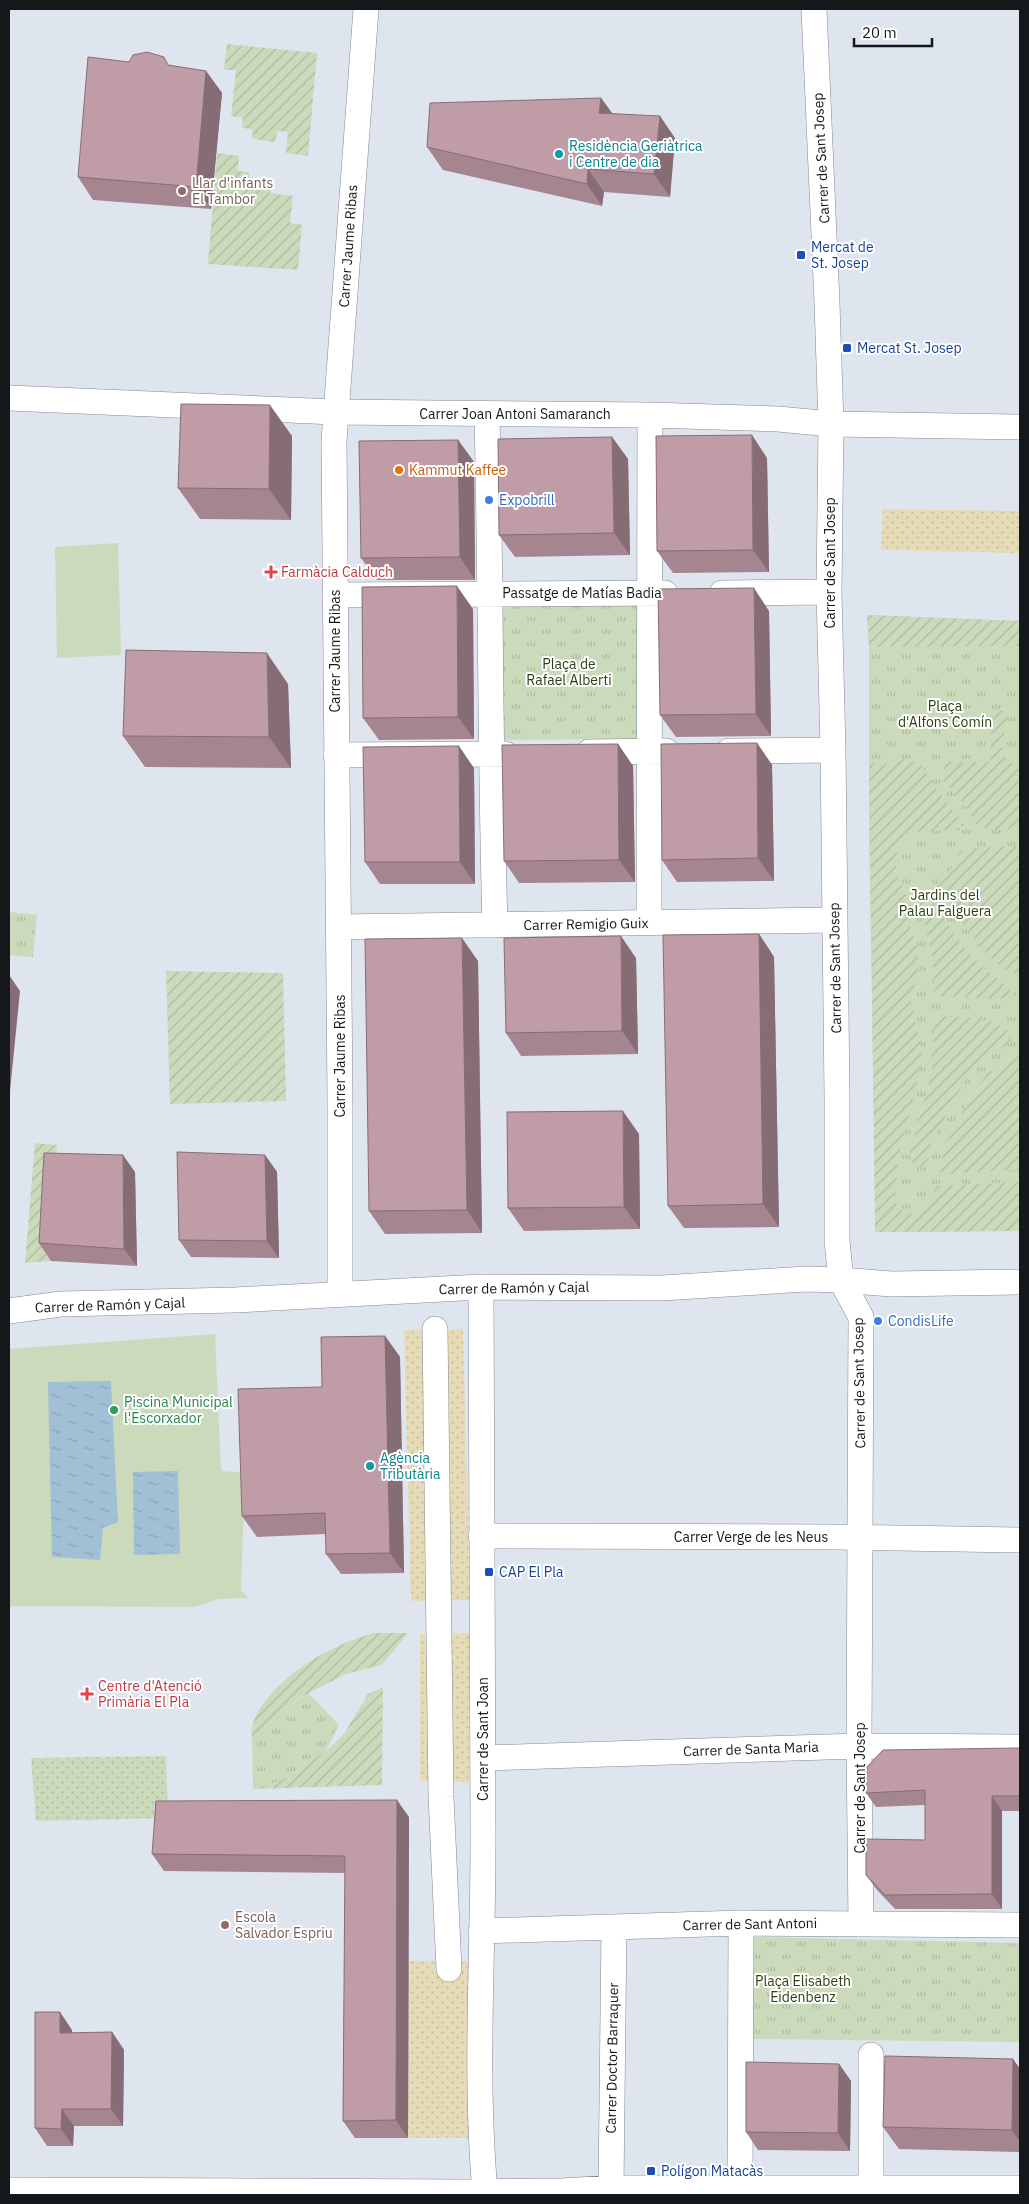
<svg xmlns="http://www.w3.org/2000/svg" width="1029" height="2204" viewBox="0 0 1029 2204" font-family="'IBM Plex Sans',sans-serif">
  <style>
    .grass { fill: url(#grass-dots) }
    .sand { fill: url(#sand-dots) }
    .park { fill: url(#park-tufts) }
    .garden { fill: url(#garden-furrows) }
    .pitch { fill: #cadabb }
    .water { fill: url(#water-ripples) }
    .lines { fill: none; stroke-linecap: round; stroke-linejoin: round }
    .minor-casing { stroke: #838992; stroke-width: 26 }
    .minor { stroke: #fff; stroke-width: 25 }
    .wall { fill: #a58690 }
    .shaded-wall { fill: #866d75 }
    .building { fill: #c09ca7; stroke: #866d75 }
    .culture-dot { fill: #0f9aa8; stroke: #fff; stroke-width: 2 }
    .education-dot { fill: #8d6e63; stroke: #fff; stroke-width: 2 }
    .transit-dot { fill: #1a4fb4; stroke: #fff; stroke-width: 2 }
    .food-dot { fill: #e8710a; stroke: #fff; stroke-width: 2 }
    .shop-dot { fill: #3f7fe0; stroke: #fff; stroke-width: 2 }
    .health-dot { fill: #e0444e; stroke: #fff; stroke-width: 2 }
    .leisure-dot { fill: #2e9e5b; stroke: #fff; stroke-width: 2 }
    .labels { text-anchor: middle; dominant-baseline: central; stroke-width: 4; stroke-linejoin: round; paint-order: stroke }
    .culture-label { font-size: 14px; fill: #0d838f; stroke: #fff; text-anchor: start }
    .street-label { font-size: 14px; fill: #15181b; stroke: #fff }
    .education-label { font-size: 14px; fill: #785e54; stroke: #fff; text-anchor: start }
    .transit-label { font-size: 14px; fill: #164399; stroke: #fff; text-anchor: start }
    .food-label { font-size: 14px; fill: #c56008; stroke: #fff; text-anchor: start }
    .shop-label { font-size: 14px; fill: #366cbe; stroke: #fff; text-anchor: start }
    .health-label { font-size: 14px; fill: #be3a42; stroke: #fff; text-anchor: start }
    .park-label { font-size: 14px; fill: #2c4011; stroke: #fff }
    .leisure-label { font-size: 14px; fill: #27864d; stroke: #fff; text-anchor: start }
  </style>
  <defs>
    <pattern id="grass-dots" width="8" height="8" patternUnits="userSpaceOnUse" patternTransform="scale(1.25)"><rect width="8" height="8" fill="#cadabb"/><path d="M2 2h.1M6 6h.1" fill="none" stroke="#adbaa0" stroke-width="1.8" stroke-linecap="round"/></pattern>
    <pattern id="sand-dots" width="8" height="8" patternUnits="userSpaceOnUse" patternTransform="scale(1.25)"><rect width="8" height="8" fill="#e5dbb6"/><path d="M2 2h.1M6 6h.1" fill="none" stroke="#c4bb9c" stroke-width="1.8" stroke-linecap="round"/></pattern>
    <pattern id="park-tufts" width="24" height="20" patternUnits="userSpaceOnUse" patternTransform="scale(1.25)"><rect width="24" height="20" fill="#cadabb"/><path d="M3 7l-1-3M5 7V3M7 7l1-3M15 17l-1-3M17 17v-4M19 17l1-3" fill="none" stroke="#adbaa0"/></pattern>
    <pattern id="garden-furrows" width="10" height="10" patternUnits="userSpaceOnUse" patternTransform="scale(1.25)"><rect width="10" height="10" fill="#cadabb"/><path d="M-1 1l2-2M0 10L10 0M9 11l2-2" fill="none" stroke="#adbaa0"/></pattern>
    <pattern id="water-ripples" width="26" height="14" patternUnits="userSpaceOnUse" patternTransform="scale(1.25)"><rect width="26" height="14" fill="#a2c0d5"/><path d="M2 4q2-2 4 0t4 0M15 11q2-2 4 0t4 0" fill="none" stroke="#8ba4b6"/></pattern>
  </defs>
  <rect width="100%" height="100%" fill="#dee5ef"/>
  <path class="grass" d="M166,1756l2,62 -132,3 -5,-63z"/>
  <path class="sand" d="M883,509l137,2v42l-139,-3z
    M463,1329l7,271 -59,1 -7,-271z
    M469,1633v149l-49,-1v-147z
    M409,1961l71,1v176h-72z"/>
  <path class="park" d="M638,604l1,135 -139,1v-134z
    M867,615l153,6v610l-144,1 -7,-401v-184z
    M9,912l28,3 -4,42 -24,-2z
    M308,1693l31,32 -14,27 -43,28 -29,9 -1,-48 29,-29z
    M754,1937l266,6v99l-268,-3z"/>
  <path class="garden" d="M227,44l90,9 -9,103 -22,-3 2,-21 -11,-1 -2,11 -23,-3 1,-10 -11,-1 1,-10 -12,-2 5,-46h-12z
    M217,153l22,3 -1,15 11,1 -1,10 23,2 -1,9 23,3 -3,27 12,2 -4,45 -90,-6z
    M867,615l153,6v25l-151,1z
    M991,711h16c1,29 -18,39 13,59v59h-34l-3,-3h-6l-10,-18 -24,-28 2,-18h46z
    M905,759l15,4 15,24 30,39h-8l4,4 -49,2 -6,2 -6,7 -5,19 2,15 9,21v18l11,33 2,23 -8,31 11,50 -2,20 -21,85 -5,41 3,10 8,6c20,4 24,-11 31,-27l84,-4v49l-145,1 -6,-469 15,1z
    M1020,846v130c-39,-14 -59,-58 -83,-89v-4l15,-15 7,-16 15,-4z
    M924,892h2c20,28 31,51 57,75 8,8 29,19 31,28l-12,4 -67,-3 -3,-40 -13,-56 2,-7z
    M166,971l117,2 3,128 -116,3z
    M943,1016c21,2 59,0 69,22l-6,7 -21,14 -20,22 -33,60 -4,19 -6,6 -5,1 -6,-5 -1,-9 22,-80 2,-54z
    M1020,1054v116l-76,4 -4,-3 3,-22 30,-57 15,-19z
    M35,1143l22,2 -6,116 -26,2z
    M374,1633h34l-26,32 -36,9 -45,23 -20,15 -29,29c0,-5 -1,-11 0,-15 14,-45 79,-82 122,-93z
    M383,1687l-1,98 -129,4 29,-9 43,-28 19,-18 24,-40z"/>
  <path class="pitch" d="M118,543l3,112 -64,3 -2,-111z
    M215,1334l6,137 24,2 -4,117 8,8 -30,1 -24,8 -186,-1v-257z"/>
  <path class="water" d="M111,1381l7,141 -15,6 -3,32 -48,-3 -4,-175z
    M178,1471l2,83 -46,1 -1,-83z"/>
  <g class="lines">
    <defs>
      <path id="minor" d="M814,9l13,294 4,121 -2,168 4,158 4,346v145l4,39 20,37 -2,429 2,177
        M9,398l326,14 315,3 128,4 53,5 189,3
        M487,415c4,170 3,340 8,510
        M722,593l107,-1
        M335,595l330,-2
        M729,751l104,-1
        M589,752l77,-1
        M336,755l170,-1
        M649,923l1,-508
        M339,927l495,-7
        M481,1287c0,179 1,358 2,536 1,123 -9,246 2,368
        M340,1294v-195l-6,-658 32,-432
        M9,1311l52,-7 174,-4 246,-13 181,1 144,-9 35,1 50,4 129,-2
        M435,1329l6,468 8,172
        M481,1536l356,1 183,3
        M483,1758l376,-12 161,1
        M481,1931l260,-8 279,2
        M611,2188l3,-260
        M871,2188v-133
        M740,2189l1,-266
        M9,2190l453,2 100,-1 49,-3h409"/>
    </defs>
    <use href="#minor" class="minor-casing"/>
    <use href="#minor" class="minor"/>
  </g>
  <path class="wall" d="M129,62l42,4 35,5 16,22 -11,116 -118,-9 -15,-23z
    M601,98l11,15 63,25 -5,59 -66,-5 -2,14 -159,-36 -16,-23z
    M292,436l-1,84 -91,-1 -22,-31z
    M612,437l16,22 2,96 -115,2 -16,-22z
    M458,440l16,22 1,118h-98l-16,-22z
    M767,458l2,114 -96,1 -16,-22z
    M473,609l1,130 -95,1 -16,-22z
    M769,611l2,125 -95,1 -16,-22z
    M288,684l3,84 -146,-1 -22,-31z
    M757,743l15,22 2,116 -97,1 -15,-22z
    M618,744l15,22 2,116 -116,1 -15,-22z
    M474,768l1,116h-95l-15,-22z
    M759,934l15,23 5,270 -95,1 -16,-22z
    M636,958l2,96 -117,2 -15,-23z
    M478,961l4,272 -97,1 -16,-23z
    M639,1134l1,95 -116,2 -16,-23z
    M265,1155l12,17 2,86 -88,-1 -12,-17z
    M135,1172l2,94 -86,-5 -12,-18z
    M385,1336l15,21 4,216 -63,1 -15,-20v-20l-69,3 -15,-21 80,-129z
    M1020,1748v63h-18v98h-107l-18,-19 -11,-15 59,-35v-35l-49,2 -10,-14z
    M409,1817l-1,321h-53l-12,-17 2,-248 -181,-2 -12,-17z
    M72,2030v3l40,-1 12,18 -1,76h-49l-1,20h-26l-12,-18z
    M1013,2059l7,10v83l-121,-3 -16,-22z
    M839,2064l12,17 -1,70 -92,-1 -12,-18z"/>
  <path class="shaded-wall" d="M206,71l16,22 -11,116 -15,-22z
    M601,98l16,22 -18,-7z
    M660,116l15,22 -5,59 -16,-23z
    M588,169l16,23 -2,14 -15,-22z
    M270,405l22,31 -1,84 -22,-31z
    M752,435l15,23 2,114 -16,-22z
    M612,437l16,22 2,96 -16,-22z
    M458,440l16,22 1,118 -15,-23z
    M457,586l16,23 1,130 -16,-22z
    M754,588l15,23 2,125 -15,-22z
    M267,653l21,31 3,84 -22,-31z
    M757,743l15,22 2,116 -16,-23z
    M618,744l15,22 2,116 -16,-22z
    M459,746l15,22 1,116 -15,-22z
    M759,934l15,23 5,270 -16,-23z
    M621,936l15,22 2,96 -16,-23z
    M462,938l16,23 4,272 -15,-23z
    M9,975l11,16 -10,100 -1,-2z
    M623,1111l16,23 1,95 -16,-22z
    M123,1155l12,17 2,94 -13,-17z
    M265,1155l12,17 2,86 -12,-17z
    M385,1336l15,21 4,216 -14,-20z
    M992,1796l10,15v98l-10,-15z
    M397,1800l12,17 -1,321 -12,-18z
    M60,2012l12,18v20l-12,-17z
    M112,2032l12,18 -1,76 -12,-17z
    M1013,2059l7,10v73l-8,-12z
    M839,2064l12,17 -1,70 -12,-18z
    M62,2109l12,17 -1,20 -12,-17z"/>
  <path class="building" d="M147,52l17,5 4,8 38,6 -10,116 -118,-10 10,-120 41,5 4,-7z
    M601,98l-2,15 61,3 -6,58 -66,-5 -1,15 -160,-37 3,-44z
    M181,404l89,1 -1,84 -91,-1z
    M752,435l1,115 -96,1 -1,-115z
    M612,437l2,96 -115,2 -1,-96z
    M458,440l2,117 -99,1 -2,-117z
    M457,586l1,131 -95,1 -1,-131z
    M754,588l2,126 -96,1 -2,-126z
    M126,650l141,3 2,84 -146,-1z
    M757,743l1,115 -96,2 -1,-116z
    M618,744l1,116 -115,1 -2,-116z
    M459,746l1,116h-95l-2,-115z
    M759,934l4,270 -95,2 -5,-271z
    M621,936l1,95 -116,2 -2,-95z
    M462,938l5,272 -98,1 -4,-272z
    M623,1111l1,96 -116,1 -1,-96z
    M177,1152l88,3 2,86 -88,-1z
    M44,1153l79,2 1,94 -85,-6z
    M385,1336l5,217 -64,1 -1,-41 -83,3 -4,-127 84,-2 -1,-50z
    M1020,1748v48h-28v98l-107,1 -19,-20v-36l59,1v-50l-59,3 1,-26 16,-17z
    M397,1800l-1,320 -53,1 2,-265 -193,-2 4,-53z
    M35,2012h25v21l52,-1 -1,77h-49l-1,20 -26,-1z
    M885,2056l128,3 -1,71 -129,-3z
    M746,2062l93,2 -1,69 -92,-1z"/>
  <g class="culture-dot">
    <circle cx="559" cy="154" r="5"/>
    <circle cx="370" cy="1466" r="5"/>
  </g>
  <g class="education-dot">
    <circle cx="182" cy="191" r="5"/>
    <circle cx="225" cy="1925" r="5"/>
  </g>
  <g class="transit-dot">
    <rect x="796" y="250" width="10" height="10" rx="2.5"/>
    <rect x="842" y="343" width="10" height="10" rx="2.5"/>
    <rect x="484" y="1567" width="10" height="10" rx="2.5"/>
    <rect x="646" y="2166" width="10" height="10" rx="2.5"/>
  </g>
  <circle class="food-dot" cx="399" cy="470" r="5"/>
  <g class="shop-dot">
    <circle cx="489" cy="500" r="5"/>
    <circle cx="878" cy="1321" r="5"/>
  </g>
  <g class="health-dot">
    <path d="M268.5 564.5h5v5h5v5h-5v5h-5v-5h-5v-5h5z"/>
    <path d="M84.5 1686.5h5v5h5v5h-5v5h-5v-5h-5v-5h5z"/>
  </g>
  <circle class="leisure-dot" cx="114" cy="1410" r="5"/>
  <g class="labels">
    <g class="culture-label">
      <text x="569" y="146">Residència Geriàtrica<tspan x="569" dy="16">i Centre de dia</tspan></text>
      <text x="380" y="1458">Agència<tspan x="380" dy="16">Tributària</tspan></text>
    </g>
    <g class="street-label">
      <text transform="translate(821 158) rotate(-93)">Carrer de Sant Josep</text>
      <text transform="translate(348 246) rotate(-86)">Carrer Jaume Ribas</text>
      <text x="515" y="414">Carrer Joan Antoni Samaranch</text>
      <text transform="translate(830 563) rotate(-90)">Carrer de Sant Josep</text>
      <text x="582" y="593">Passatge de Matías Badia</text>
      <text transform="translate(335 651) rotate(-90)">Carrer Jaume Ribas</text>
      <text transform="translate(586 924) rotate(-1)">Carrer Remigio Guix</text>
      <text transform="translate(835 968) rotate(-91)">Carrer de Sant Josep</text>
      <text transform="translate(340 1056) rotate(-90)">Carrer Jaume Ribas</text>
      <text transform="translate(514 1288) rotate(-1)">Carrer de Ramón y Cajal</text>
      <text transform="translate(110 1305) rotate(-2)">Carrer de Ramón y Cajal</text>
      <text transform="translate(859 1383) rotate(-91)">Carrer de Sant Josep</text>
      <text x="751" y="1537">Carrer Verge de les Neus</text>
      <text transform="translate(483 1739) rotate(-90)">Carrer de Sant Joan</text>
      <text transform="translate(751 1749) rotate(-2)">Carrer de Santa Maria</text>
      <text transform="translate(860 1788) rotate(-90)">Carrer de Sant Josep</text>
      <text transform="translate(750 1924) rotate(-1)">Carrer de Sant Antoni</text>
      <text transform="translate(612 2058) rotate(-89)">Carrer Doctor Barraquer</text>
    </g>
    <g class="education-label">
      <text x="192" y="183">Llar d'infants<tspan x="192" dy="16">El Tambor</tspan></text>
      <text x="235" y="1917">Escola<tspan x="235" dy="16">Salvador Espriu</tspan></text>
    </g>
    <g class="transit-label">
      <text x="811" y="247">Mercat de<tspan x="811" dy="16">St. Josep</tspan></text>
      <text x="857" y="348">Mercat St. Josep</text>
      <text x="499" y="1572">CAP El Pla</text>
      <text x="661" y="2171">Polígon Matacàs</text>
    </g>
    <g class="food-label">
      <text x="409" y="470">Kammut Kaffee</text>
    </g>
    <g class="shop-label">
      <text x="499" y="500">Expobrill</text>
      <text x="888" y="1321">CondisLife</text>
    </g>
    <g class="health-label">
      <text x="281" y="572">Farmàcia Calduch</text>
      <text x="98" y="1686">Centre d'Atenció<tspan x="98" dy="16">Primària El Pla</tspan></text>
    </g>
    <g class="park-label">
      <text x="569" y="664">Plaça de<tspan x="569" dy="16">Rafael Alberti</tspan></text>
      <text x="945" y="706">Plaça<tspan x="945" dy="16">d'Alfons Comín</tspan></text>
      <text x="945" y="895">Jardins del<tspan x="945" dy="16">Palau Falguera</tspan></text>
      <text x="803" y="1981">Plaça Elisabeth<tspan x="803" dy="16">Eidenbenz</tspan></text>
    </g>
    <g class="leisure-label">
      <text x="124" y="1402">Piscina Municipal<tspan x="124" dy="16">l'Escorxador</tspan></text>
    </g>
  </g>
  <rect width="1029" height="2204" fill="none" stroke="#15181b" stroke-width="20"/>
  <path d="M854 38v8h78v-8" fill="none" stroke="#15181b" stroke-width="2.5"/>
  <text x="862" y="38" font-size="15" fill="#15181b" stroke="#ffffff" stroke-width="4" paint-order="stroke">20 m</text>
</svg>
